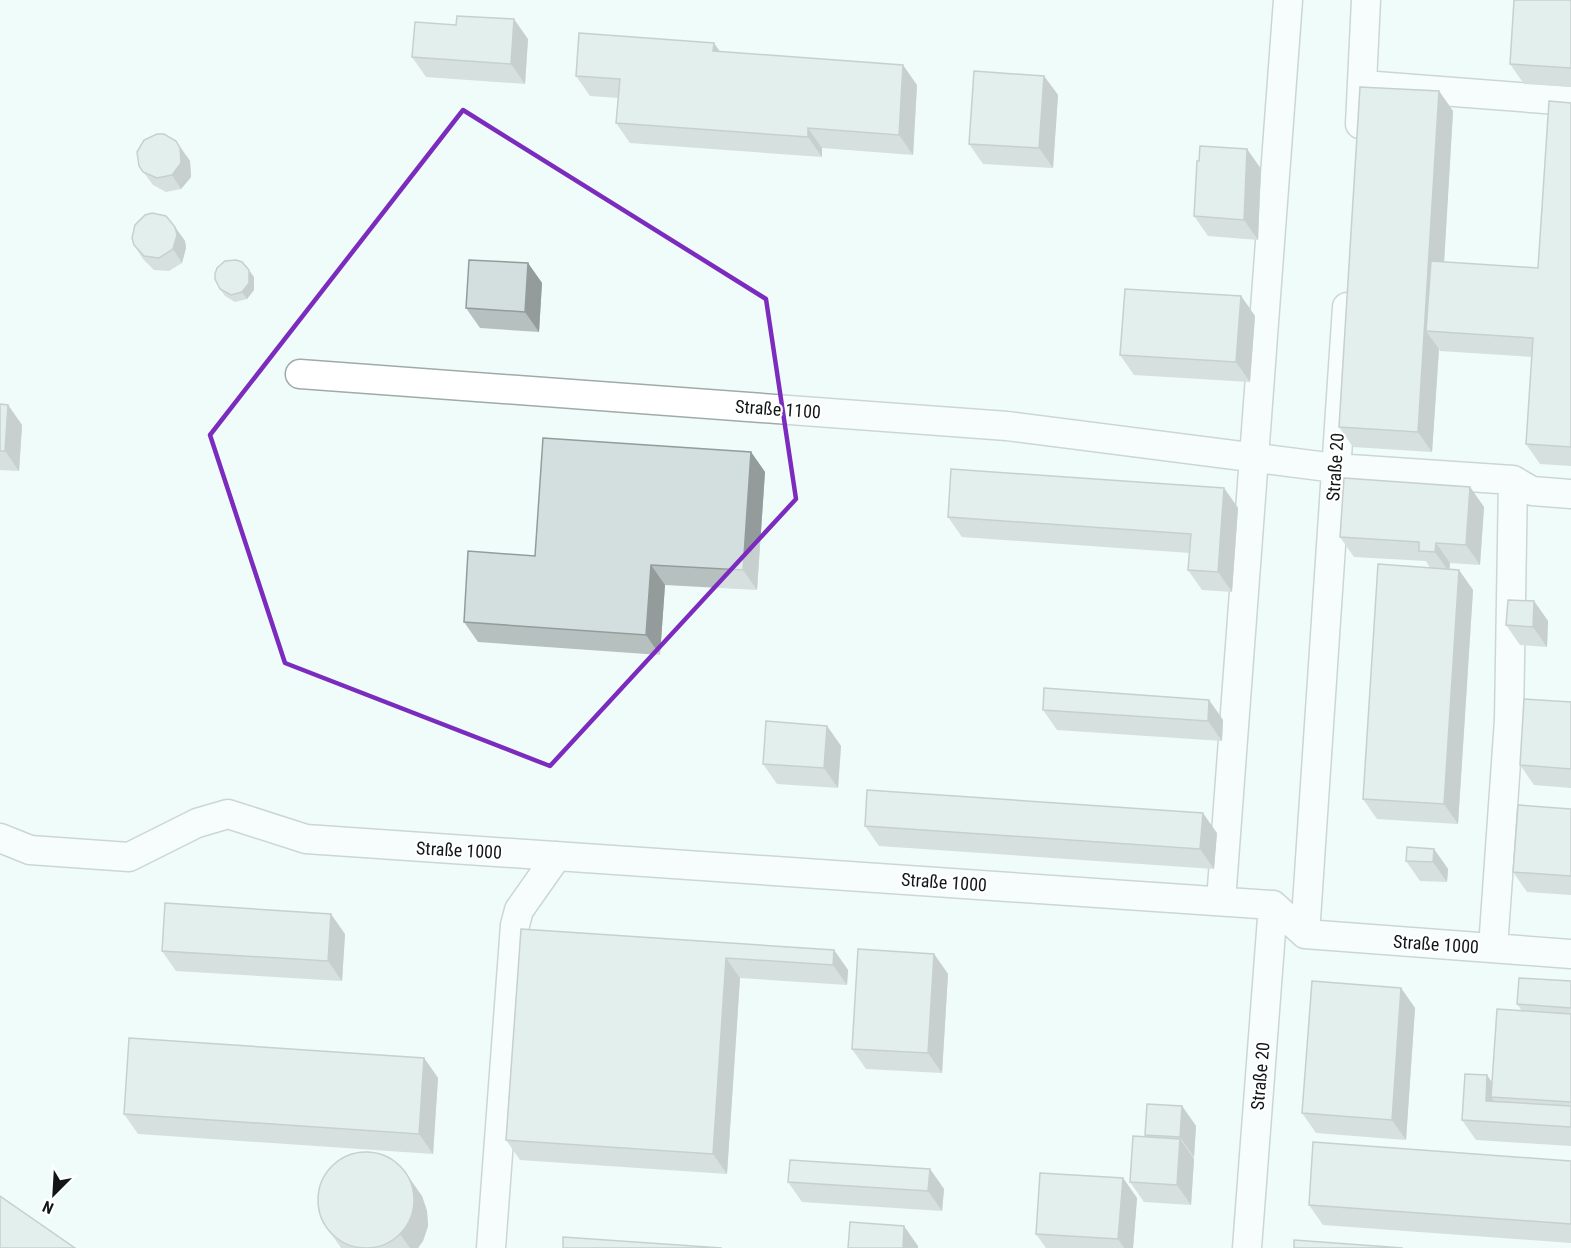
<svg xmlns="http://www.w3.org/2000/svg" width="1571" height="1248" viewBox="0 0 1571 1248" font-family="'Roboto Condensed',sans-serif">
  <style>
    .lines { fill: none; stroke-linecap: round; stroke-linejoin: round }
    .minor-casing { stroke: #9faba9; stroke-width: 31 }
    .minor { stroke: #fff; stroke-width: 28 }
    .wall { fill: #b5c0bf }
    .shaded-wall { fill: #949c9b }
    .building { fill: #d3dfde; stroke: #949c9b; stroke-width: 1.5 }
    .marked { fill: none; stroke: #7b2cbf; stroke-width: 4.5; stroke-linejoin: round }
    .labels { text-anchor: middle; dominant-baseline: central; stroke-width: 4.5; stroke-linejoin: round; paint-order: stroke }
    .street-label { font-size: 18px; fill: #121616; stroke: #fff }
  </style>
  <rect width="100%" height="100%" fill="#f0fcfa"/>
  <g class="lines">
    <defs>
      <path id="minor" d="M1363,85l208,16
        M1360,124l6,-124
        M300,374l707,52 328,42 178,12 19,11 39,3
        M0,838l30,12 99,7 68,-34 31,-9 78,25 967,66 32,29 266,20
        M1221,901l67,-901
        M1305,934l42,-627
        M1493,948l16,-228 4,-240
        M491,1248l24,-323 4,-15 38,-54
        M1247,1248l26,-343"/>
    </defs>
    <use href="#minor" class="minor-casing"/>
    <use href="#minor" class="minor"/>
  </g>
  <path class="wall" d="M1571,0v87l-47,-3 -14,-20z
    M528,39l-3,45 -99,-7 -14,-20z
    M720,52l197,33 -4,70 -91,-7v9l-192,-14 -14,-20 2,-25 -28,-2 -14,-20z
    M1044,76l14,19 -5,73 -70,-4 -14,-20z
    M1439,91l14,20 -9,151 94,6 33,-165v363l-31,-2 -14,-20 6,-87 -92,-6 -1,-2 -7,103 -79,-5 -14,-20z
    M1247,149l14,20 -3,71 -50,-4 -14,-20z
    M186,155l4,6 1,16 -10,12 -15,3 -13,-7 -14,-19z
    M175,227l10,14 1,7 -4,15 -13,8 -15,-1 -11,-11 -9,-14z
    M528,263l14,20 -3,49 -59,-4 -14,-20z
    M254,277v13l-7,9 -12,3 -10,-6 -5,-7z
    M1241,296l14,20 -5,66 -116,-7 -14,-20z
    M0,404l8,1 14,20 -3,46 -19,-1z
    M751,452l14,20 -8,118 -92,-5 -5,70 -182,-13 -14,-20 71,-66z
    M1470,487l14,20 -4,58 -30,-2 -1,6 10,1 14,20 -15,234 -81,-5 -14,-20 67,-231 -4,-7 -72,-4 -14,-20z
    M1224,488l14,20 -6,84 -30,-2 -14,-20 2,-17 -228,-16 -14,-20z
    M1534,601l14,20 -1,26 -27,-2 -14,-20z
    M1209,700l14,20 -1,21 -165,-11 -14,-20z
    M1571,702v86l-37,-3 -14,-20z
    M827,726l14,20 -3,42 -61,-4 -14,-20z
    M1571,809v86l-44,-3 -14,-20z
    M865,826l352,7 -3,36 -335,-23z
    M1434,849l14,20 -1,13 -27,-1 -14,-20z
    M521,929l313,21 14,20 -1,15 -107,-7 -13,196 -207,-14 -14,-20z
    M345,934l-3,47 -166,-10 -14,-20z
    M934,954l14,20 -6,99 -76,-4 -14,-20z
    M1571,981v165l-95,-6 -14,-20 30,-38 30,-71 -5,-7z
    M1401,988l14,20 -9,132 -90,-7 -14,-20z
    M424,1058l14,20 -5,76 -295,-20 -14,-20z
    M1182,1106l14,20 -2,31h-1l1,2 -3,46 -47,-3 -14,-20 16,-45 -1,-2z
    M1571,1161v82l-248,-18 -14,-20z
    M930,1169l14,20 -2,22 -140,-9 -14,-20z
    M1123,1178l14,20 -4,50h-87l-10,-14z
    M422,1196l5,15 1,15 -5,15 -5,7h-77l-20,-29z"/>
  <path class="shaded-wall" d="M514,19l14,20 -3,45 -14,-20z
    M714,43l14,20 -15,-12z
    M903,65l14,20 -4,70 -14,-20z
    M1044,76l14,19 -5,73 -14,-20z
    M1439,91l14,20 -13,221 -14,-1 13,18 -7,103 -14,-20z
    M808,128l14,20v9l-14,-20z
    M176,141l14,20 1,16 -10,12 -9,-14z
    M1247,149l14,20 -3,71 -14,-20z
    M175,227l10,14 1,7 -4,15 -9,-14z
    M528,263l14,20 -3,49 -14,-20z
    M249,270l5,7v13l-7,9 -5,-7z
    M1241,296l14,20 -5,66 -14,-20z
    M8,405l14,20 -3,46 -14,-20z
    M751,452l14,20 -8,118 -14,-20z
    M1470,487l14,20 -4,58 -14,-20z
    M1224,488l14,20 -6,84 -14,-20z
    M1436,543l14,20 -1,9 -14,-20z
    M651,565l14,20 -5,70 -14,-20z
    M1459,570l14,20 -15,234 -14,-20z
    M1534,601l14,20 -1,26 -14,-20z
    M1209,700l14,20 -1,21 -14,-20z
    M827,726l14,20 -3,42 -14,-20z
    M1203,813l14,20 -3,36 -14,-20z
    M1434,849l14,20 -1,13 -14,-20z
    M331,914l14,20 -3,47 -14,-20z
    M834,950l14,20 -1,15 -14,-20z
    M934,954l14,20 -6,99 -14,-20z
    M726,958l14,20 -13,196 -14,-20z
    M1401,988l14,20 -9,132 -14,-20z
    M424,1058l14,20 -5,76 -14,-20z
    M1487,1075l14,20 -10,2 9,13 -14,-9z
    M1182,1106l14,20 -2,31 -14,-20z
    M1180,1139l14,20 -3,46 -14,-20z
    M930,1169l14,20 -2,22 -14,-20z
    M408,1176l14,20 5,15 1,15 -5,15 -5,7h-8l-10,-14z
    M1123,1178l14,20 -4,50h-9l-6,-9z
    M904,1226l14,20v2h-15z"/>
  <path class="building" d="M1514,0h57v68l-61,-4z
    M457,16l57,3 -3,45 -99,-7 3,-35 41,3z
    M579,33l135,10 -1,8 190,14 -4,70 -91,-7v9l-192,-14 4,-44 -44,-3z
    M974,71l70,5 -5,72 -70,-4z
    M1360,87l79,4 -21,341 -79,-5z
    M1549,101l22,2v344l-45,-3 7,-106 -107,-7 5,-70 107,7z
    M157,134h7l12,7 4,7 1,15 -9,12 -15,3 -14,-6 -4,-6 -2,-14 7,-12z
    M1200,146l47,3 -3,71 -50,-4 3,-55h2z
    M152,213l14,3 9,11 2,8 -4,14 -14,9 -15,-2 -10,-11 -2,-7 3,-13 10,-10z
    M236,260l6,2 7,8v13l-7,9 -11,3 -11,-6 -5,-10v-5l2,-6 8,-7z
    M469,260l59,3 -3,49 -59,-4z
    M1125,289l116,7 -5,66 -116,-7z
    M0,404l8,1 -3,46h-5z
    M543,438l208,14 -8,118 -92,-5 -5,70 -182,-13 4,-71 67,5z
    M951,469l273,19 -6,84 -30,-2 3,-36 -243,-17z
    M1344,478l126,9 -4,58 -30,-2 -1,9 -16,-1v-9l-79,-5z
    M1378,564l81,6 -15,234 -81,-5z
    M1508,600l26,1 -1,26 -27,-2z
    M1044,688l165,12 -1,21 -165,-11z
    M1524,699l47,3v67l-51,-4z
    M766,721l61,5 -3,42 -61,-4z
    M867,790l336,23 -3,36 -335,-23z
    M1518,805l53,4v67l-58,-4z
    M1407,847l27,2 -1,13 -27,-1z
    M165,903l166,11 -3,47 -166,-10z
    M521,929l313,21 -1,15 -107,-7 -13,196 -207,-14z
    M858,949l76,5 -6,99 -76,-4z
    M1519,978l52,3v27l-54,-4z
    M1312,981l89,7 -9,132 -90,-7z
    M1497,1009l74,5v88l-80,-5z
    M129,1038l295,20 -5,76 -295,-20z
    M1465,1074l22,1 -1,26 85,5v21l-109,-7z
    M1147,1104l35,2 -2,31 -35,-2z
    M1133,1136l47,3 -3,46 -47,-3z
    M1313,1142l258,19v63l-262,-19z
    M318 1200a48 48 0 1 1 96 0a48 48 0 1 1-96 0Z
    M790,1160l140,9 -2,22 -140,-9z
    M1040,1173l83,5 -5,61 -82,-5z
    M0,1196l75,52h-75z
    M850,1222l54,4 -1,22h-55z
    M563,1237l159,11h-159z
    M1294,1240l109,8h-109z"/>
  <path d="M0 0H1571V1248H0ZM463,110l303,189 30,200 -246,267 -265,-103 -75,-228z" fill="#f0fcfa" fill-opacity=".55" fill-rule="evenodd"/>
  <path class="marked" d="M463,110l303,189 30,200 -246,267 -265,-103 -75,-228z"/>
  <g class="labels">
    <g class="street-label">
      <text transform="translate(778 409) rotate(4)">Straße 1100</text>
      <text transform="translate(1335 467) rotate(-86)">Straße 20</text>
      <text transform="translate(459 850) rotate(3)">Straße 1000</text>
      <text transform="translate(944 882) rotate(4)">Straße 1000</text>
      <text transform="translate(1436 944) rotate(4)">Straße 1000</text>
      <text transform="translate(1260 1076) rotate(-85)">Straße 20</text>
    </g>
  </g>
  <g transform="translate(54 1194) rotate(204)" stroke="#ffffff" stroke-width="4.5" paint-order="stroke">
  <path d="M0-4.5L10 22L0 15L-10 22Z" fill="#121616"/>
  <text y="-9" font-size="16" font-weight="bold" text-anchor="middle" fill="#121616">N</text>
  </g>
</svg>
